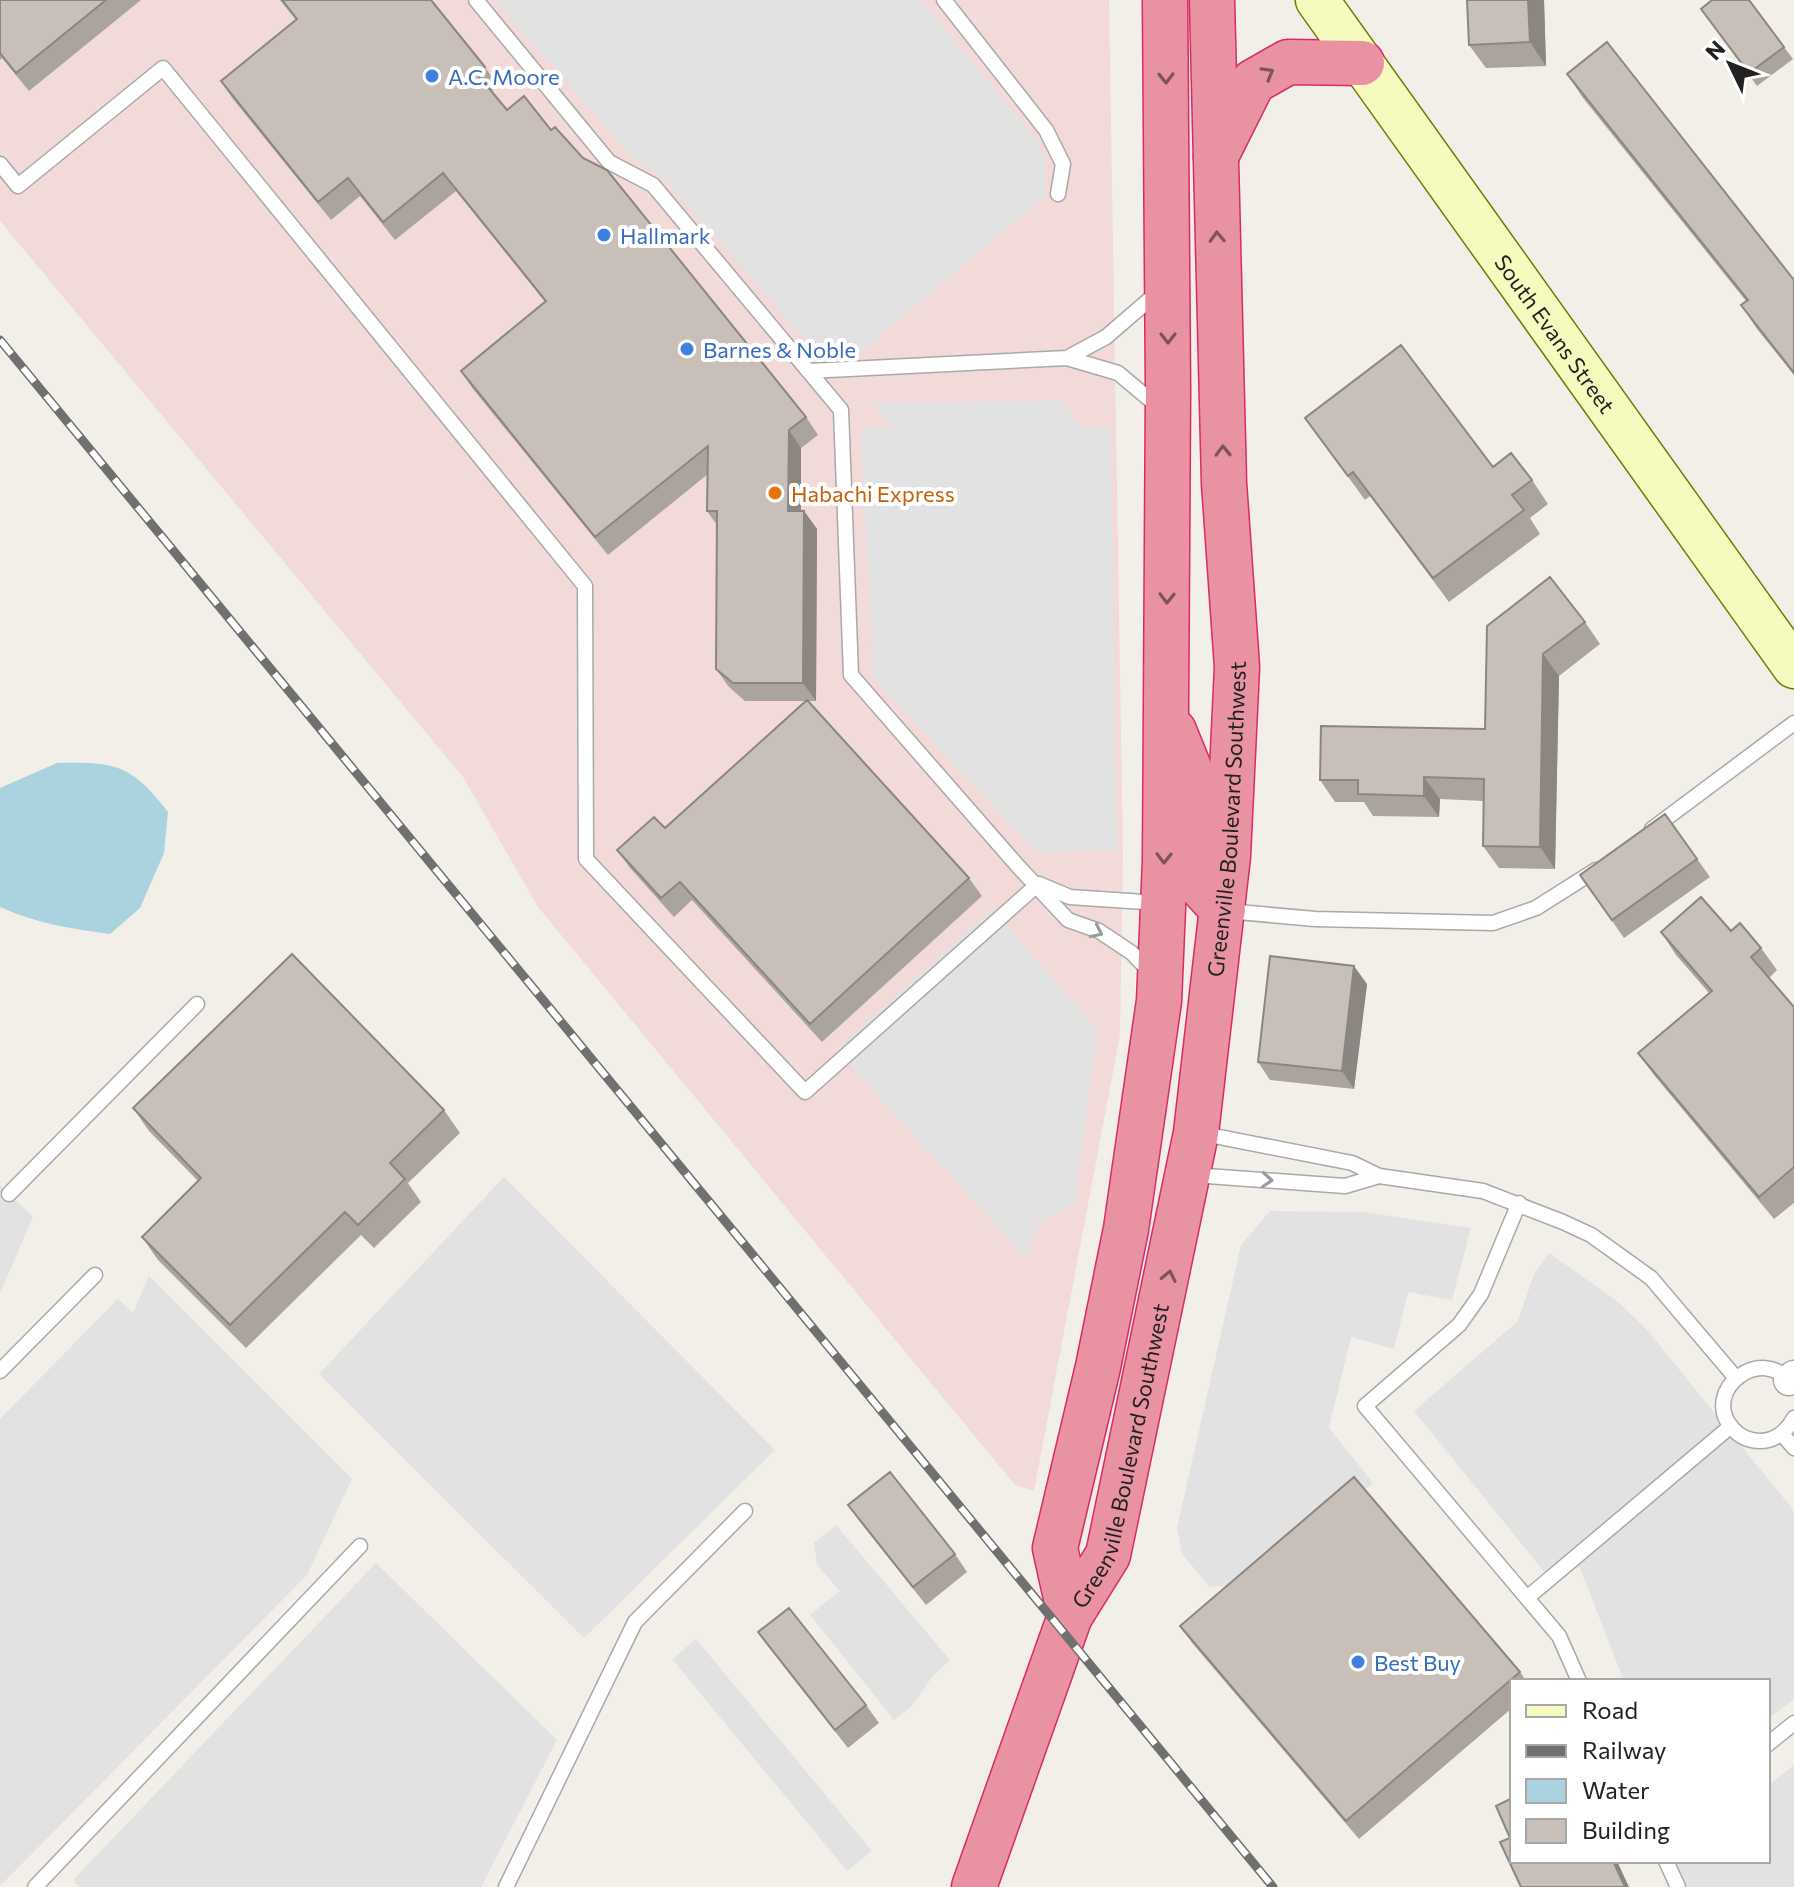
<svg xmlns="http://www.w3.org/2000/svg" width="1794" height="1887" viewBox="0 0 1794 1887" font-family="Commissioner,sans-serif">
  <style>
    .commercial { fill: #f2dad9 }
    .parking { fill: #e2e2e2 }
    .water { fill: #aad3df }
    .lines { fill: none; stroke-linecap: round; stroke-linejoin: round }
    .lane-casing { stroke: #a9a9a9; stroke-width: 17 }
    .street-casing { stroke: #a9a9a9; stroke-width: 33 }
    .secondary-casing { stroke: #707d05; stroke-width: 45 }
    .highway-casing { stroke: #dc2a67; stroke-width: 47 }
    .lane { stroke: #fff; stroke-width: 14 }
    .street { stroke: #fff; stroke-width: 30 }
    .secondary { stroke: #f7fabf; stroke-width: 42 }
    .highway { stroke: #e892a2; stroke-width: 44 }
    .rail-casing { stroke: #707070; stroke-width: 9 }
    .rail { stroke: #fff; stroke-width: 6; stroke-dasharray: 18; stroke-linecap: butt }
    .wall { fill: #aba49e }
    .shaded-wall { fill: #8b8681 }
    .building { fill: #c7bfb8; stroke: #8b8681; stroke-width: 2 }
    .oneway { stroke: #7b545c }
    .oneway2 { stroke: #9c9c9c }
    .shop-dot { fill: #3f7fe0; stroke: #fff; stroke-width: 3 }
    .food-dot { fill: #e8710a; stroke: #fff; stroke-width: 3 }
    .labels { text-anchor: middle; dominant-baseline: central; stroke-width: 8; stroke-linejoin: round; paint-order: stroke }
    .shop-label { font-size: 22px; fill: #366cbe; stroke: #fff; text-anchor: start }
    .street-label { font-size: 22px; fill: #222; stroke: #fff }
    .food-label { font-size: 22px; fill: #c56008; stroke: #fff; text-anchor: start }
  </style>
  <rect width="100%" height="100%" fill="#f2efe9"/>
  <path class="commercial" d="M0,0h1109l14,855 -3,180 -86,456 -19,-6 -477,-578 -75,-130 -463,-556z"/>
  <path class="parking" d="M494,0h427l114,138 10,19v39l-189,160 -34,2 -153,-174 -38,-28z
    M1063,401l17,26 31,1 6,422 -81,2 -162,-173 -14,-251 31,-1 -19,-25z
    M992,909l106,122 -24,173 -34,17 -14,37 -190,-208z
    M504,1177l271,273 -191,188 -265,-264z
    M0,1185l33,32 -33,76z
    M1270,1211l93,1 108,16 -19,72 -44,-8 -14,57 -43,-12 -22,91 44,55 -128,102 -35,2 -28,-33 -5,-26 64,-283z
    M1549,1253l68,48 31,30 146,180v188l-26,20v-38h-144l-48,-123 -26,21 -136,-168 104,-90 16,-47z
    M149,1276l203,203 -45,96 -307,311v-467l118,-120 15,14z
    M836,1525l114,135 -18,17 -21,30 -17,13 -84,-105 30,-24 -23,-26 -3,-22z
    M376,1563l181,177 -76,147h-401l-7,-7z
    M696,1639l176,212 -25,20 -175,-212z
    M1794,1765v122h-116l-9,-20 8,-6h91v-75z"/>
  <path class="water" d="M57,763c60,-1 73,1 111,49l-4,41 -24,55 -30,26c-37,-5 -76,-11 -110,-27v-119z"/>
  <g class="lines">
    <defs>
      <path id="lane" d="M476,0l133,162 44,23 188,225 10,265 165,189 52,56 31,11 33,22 20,21
        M944,0l102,130 17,34 -5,30
        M0,164l18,22 145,-118 422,518 1,273 219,233 233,-208
        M1067,358l39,-21 51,-44
        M809,371l258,-13 51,15 43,36
        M1652,829l142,-106
        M1039,884l31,13 89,6
        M1227,911l88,8 178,4 43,-15 60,-38
        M1199,1133l153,30 27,13 104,15 80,31 28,13 60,43 84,99
        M1193,1175l152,11 34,-10
        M9,1194l188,-190
        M1519,1203l-38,91 -22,31 -94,81 194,230 20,45
        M0,1371l95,-96
        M1791,1384c-28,-41 -91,6 -59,44 7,8 17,13 28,13 15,0 27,-10 34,-23
        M1782,1434l12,14
        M1527,1598l204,-172
        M1768,1744l26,-21
        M1666,1861l12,26
        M35,1887l325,-341
        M506,1887l129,-265 110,-111"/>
      <path id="street" d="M1789,1380l5,-4"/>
      <g id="secondary">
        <path id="s1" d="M1317,0l477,667"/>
      </g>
      <g id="highway">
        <path d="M1216,156l37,-74 35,-20 74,1"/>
        <path d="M1174,731l24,59 -2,80 4,15 23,25"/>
        <path d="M1070,1616l-15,-68 43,-181 28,-138 33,-228 6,-140 3,-470 -3,-391"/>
        <path id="s2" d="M974,1887l96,-271 38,-61 88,-422 32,-277 9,-189 -13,-184 -12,-483"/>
      </g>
    </defs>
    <use href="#lane" class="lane-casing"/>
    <use href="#street" class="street-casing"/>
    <use href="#secondary" class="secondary-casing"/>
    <use href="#highway" class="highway-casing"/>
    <use href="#lane" class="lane"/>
    <use href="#street" class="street"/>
    <use href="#secondary" class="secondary"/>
    <use href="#highway" class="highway"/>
    <defs>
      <path id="rail" d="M0,340l1273,1547"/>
    </defs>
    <use href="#rail" class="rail-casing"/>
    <use href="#rail" class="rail"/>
  </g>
  <path class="wall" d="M0,0h141l-112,91 -27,-33 -2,2z
    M280,0h151l54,67 13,19 -7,5 16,19 44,20 255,287 12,18 -17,13v63h3l13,18 -1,172h-8l161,177 13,18 -160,146 -130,-142 -18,17 -44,-49 -13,-18 48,-22 140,-127h-60l-16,-14 -13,-18 1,-144 -10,-14 1,-37 -100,81 -135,-166 -12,-18 84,-69 -89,-111 -61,49 -35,-44 -29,24 -98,-121 -12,-18 75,-61z
    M1544,0l2,66 -60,2 -17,-23z
    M1749,0l44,59 -36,27 -56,-77z
    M1567,74l227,206v95l-37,-46 -16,-24 5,-4 -163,-203z
    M1305,418l188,49 39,13 16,24 -18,14 10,16 -91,68 -79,-106 -5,4z
    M1585,622l15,22 -41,32 -4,193 -56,-1 -16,-22 1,-45 -44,-2 -1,18 -66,-1 -9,-14h-29l-15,-22 165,-51 2,-103z
    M1665,814l45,63 -86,61 -44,-63z
    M1731,931l30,17 16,22 -8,8 25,29v196l-20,16 -120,-144 -16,-22 71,-60 -33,-38 -15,-23z
    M1367,984l-13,105 -84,-9 -12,-18z
    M133,1108l311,2 16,23 -52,50 13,19 -47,46 -13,-13 -115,113 -88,-88 -16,-23 56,-56 -49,-50z
    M848,1505l107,49 12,18 -41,33 -65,-82z
    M1180,1626l340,46 6,9h-14v27l-153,131 -166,-195z
    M758,1632l108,73 13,18 -31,25 -77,-98z"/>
  <path class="shaded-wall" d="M1528,0h16l2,66 -16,-24z
    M789,430l12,18v81l-13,-18z
    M804,511l13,18 -1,172 -13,-18z
    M1543,654l16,22 -4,193 -15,-22z
    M1424,777l16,22 -1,18 -15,-21z
    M1354,966l13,18 -13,105 -12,-18z
    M1613,1861h4l12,26h-4z"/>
  <path class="building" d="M0,0h106l-90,73 -16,-20z
    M282,0h149l54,67 -8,7 30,36 17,-14 27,34 4,-3 28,31 24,12 199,247 -17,13 -1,81h16l-1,172h-70l-17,-14 1,-158h-10l1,-65 -113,91 -134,-166 85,-70 -103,-128 -60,49 -35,-44 -30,24 -97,-121 76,-62z
    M1467,0h61l2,42 -61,3z
    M1712,0h37l35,47 -35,26 -48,-64z
    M1607,42l187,238v93l-53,-68 7,-5 -181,-226z
    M1401,345l92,122 18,-14 21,27 -20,15 12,15 -91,68 -80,-106 -5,4 -43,-58z
    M1550,577l35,45 -42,32 -3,193 -57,-1 1,-67 -60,-2v19l-66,-2v-14h-38l1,-54 164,3 2,-103z
    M807,700l162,178 -159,146 -130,-142 -19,16 -44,-48 37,-33 11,11z
    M1665,814l32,45 -85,61 -32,-45z
    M1701,897l30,34 9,-8 21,25 -10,9 43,50v160l-35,30 -121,-144 74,-62 -51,-59z
    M292,954l152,156 -54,53 15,16 -47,46 -13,-13 -115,113 -88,-88 59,-59 -68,-70z
    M1270,956l84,10 -12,105 -84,-9z
    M890,1472l65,82 -42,33 -65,-82z
    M1354,1477l166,195 -174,149 -166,-195z
    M789,1608l77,97 -31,25 -77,-98z
    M1512,1798v63h101l12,26h-104l-21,-45 10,-4 -14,-32z"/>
  <defs><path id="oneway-chevron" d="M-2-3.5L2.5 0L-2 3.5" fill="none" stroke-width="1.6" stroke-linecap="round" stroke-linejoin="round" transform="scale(2)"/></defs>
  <g class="oneway">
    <use href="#oneway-chevron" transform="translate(1268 73) rotate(-30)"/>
    <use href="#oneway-chevron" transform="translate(1166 78) rotate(89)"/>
    <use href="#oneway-chevron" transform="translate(1217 237) rotate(-92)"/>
    <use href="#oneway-chevron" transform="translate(1168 338) rotate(90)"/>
    <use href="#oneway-chevron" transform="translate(1223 451) rotate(-91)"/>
    <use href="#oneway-chevron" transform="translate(1167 598) rotate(91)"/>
    <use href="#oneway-chevron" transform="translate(1164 858) rotate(91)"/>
    <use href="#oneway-chevron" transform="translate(1169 1276) rotate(-78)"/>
  </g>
  <g class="oneway2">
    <use href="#oneway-chevron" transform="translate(1097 932) rotate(26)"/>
    <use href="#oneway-chevron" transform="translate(1267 1180) rotate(4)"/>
  </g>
  <g class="shop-dot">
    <circle cx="432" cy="76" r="8"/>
    <circle cx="604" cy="235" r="8"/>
    <circle cx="687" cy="349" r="8"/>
    <circle cx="1358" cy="1662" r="8"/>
  </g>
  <circle class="food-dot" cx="775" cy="493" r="8"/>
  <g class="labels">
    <g class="shop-label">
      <text x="448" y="76">A.C. Moore</text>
      <text x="620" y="235">Hallmark</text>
      <text x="703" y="349">Barnes &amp; Noble</text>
      <text x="1374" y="1662">Best Buy</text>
    </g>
    <g class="street-label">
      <text stroke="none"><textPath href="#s1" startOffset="410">South Evans Street</textPath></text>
      <text stroke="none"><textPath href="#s2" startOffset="1106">Greenville Boulevard Southwest</textPath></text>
      <text stroke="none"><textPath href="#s2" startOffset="458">Greenville Boulevard Southwest</textPath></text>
    </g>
    <g class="food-label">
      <text x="791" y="493">Habachi Express</text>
    </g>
  </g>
  <rect x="1510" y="1679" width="260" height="184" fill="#ffffff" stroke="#a7a7a7" stroke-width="2"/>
  <rect x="1526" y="1705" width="40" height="12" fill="#f7fabf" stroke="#a7a7a7" stroke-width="2"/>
  <text x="1582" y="1719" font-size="24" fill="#222222">Road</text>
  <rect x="1526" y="1745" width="40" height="12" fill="#707070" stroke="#a7a7a7" stroke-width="2"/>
  <text x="1582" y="1759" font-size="24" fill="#222222">Railway</text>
  <rect x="1526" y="1779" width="40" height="24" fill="#aad3df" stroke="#a7a7a7" stroke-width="2"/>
  <text x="1582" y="1799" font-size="24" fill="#222222">Water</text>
  <rect x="1526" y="1819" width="40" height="24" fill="#c7bfb8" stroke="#a7a7a7" stroke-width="2"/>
  <text x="1582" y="1839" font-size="24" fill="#222222">Building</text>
  <g transform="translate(1730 64) rotate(313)" stroke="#ffffff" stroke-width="6" paint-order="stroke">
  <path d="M0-6L14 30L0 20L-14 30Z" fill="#222222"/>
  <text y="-12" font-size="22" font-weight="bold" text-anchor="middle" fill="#222222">N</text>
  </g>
</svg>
